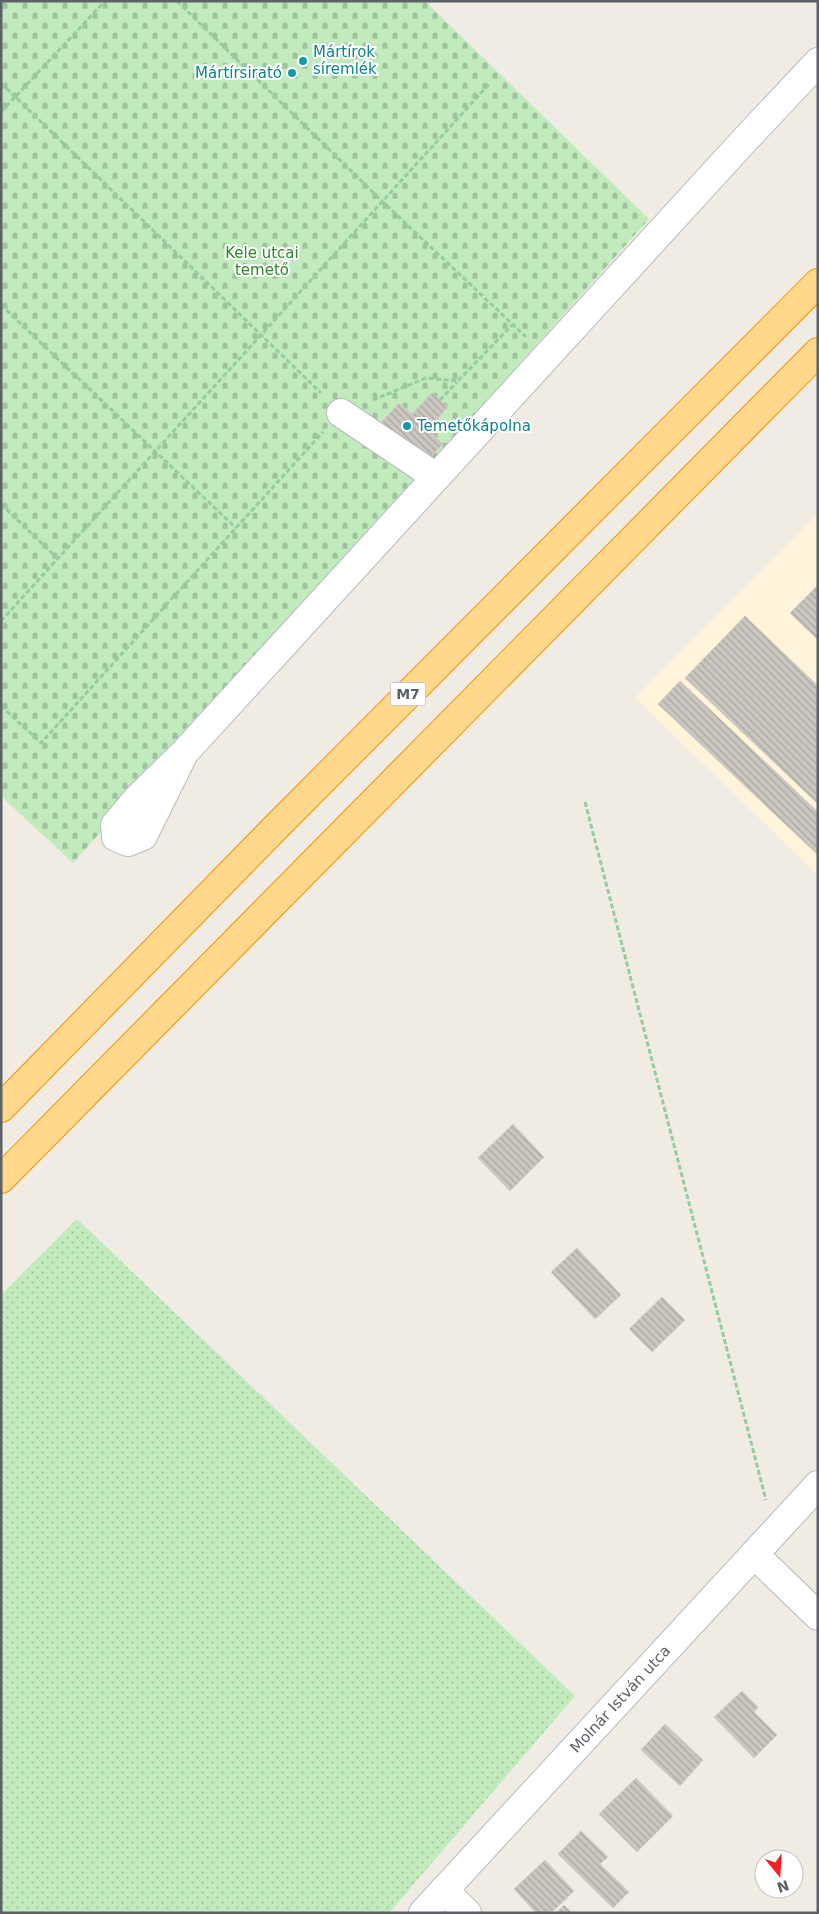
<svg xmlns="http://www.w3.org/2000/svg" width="819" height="1914" viewBox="0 0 819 1914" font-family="'DejaVu Sans',sans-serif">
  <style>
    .commercial { fill: #fff3d9 }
    .cemetery { fill: url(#cemetery-stones) }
    .garden { fill: url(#garden-dots) }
    .building { fill: url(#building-back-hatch); stroke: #d5cdc1 }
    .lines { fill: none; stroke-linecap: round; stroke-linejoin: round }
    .minor-casing { stroke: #b6babf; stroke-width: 30 }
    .highway-casing { stroke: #f39200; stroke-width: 30 }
    .path { stroke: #95cca0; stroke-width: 3; stroke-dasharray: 5 2.5; stroke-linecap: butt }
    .minor { stroke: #fff; stroke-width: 28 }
    .highway { stroke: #ffd88b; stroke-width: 28 }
    .culture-dot { fill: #0f9aa8; stroke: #fff; stroke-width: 2 }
    .labels { text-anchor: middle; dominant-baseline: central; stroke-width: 4; stroke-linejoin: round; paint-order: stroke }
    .shield { fill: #fff; stroke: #8c9094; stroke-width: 1 }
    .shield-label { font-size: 14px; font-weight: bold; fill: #5b6166 }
    .culture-label { font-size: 15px; fill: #0d838f; stroke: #fff; text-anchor: start }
    .park-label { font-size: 15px; fill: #2f852b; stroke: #fff }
    .street-label { font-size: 15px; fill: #5b6166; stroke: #fff }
  </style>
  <defs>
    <pattern id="cemetery-stones" width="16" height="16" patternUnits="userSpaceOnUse" patternTransform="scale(1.25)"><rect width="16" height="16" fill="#c1eabd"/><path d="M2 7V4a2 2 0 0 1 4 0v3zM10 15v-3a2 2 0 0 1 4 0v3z" fill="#a0c19d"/></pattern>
    <pattern id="garden-dots" width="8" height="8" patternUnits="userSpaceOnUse" patternTransform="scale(1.25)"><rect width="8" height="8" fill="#c1eabd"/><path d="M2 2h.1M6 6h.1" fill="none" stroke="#a0c19d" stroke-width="1.8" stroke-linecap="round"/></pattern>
    <pattern id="building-back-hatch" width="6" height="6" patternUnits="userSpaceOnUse" patternTransform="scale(1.25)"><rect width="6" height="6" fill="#cbc7c0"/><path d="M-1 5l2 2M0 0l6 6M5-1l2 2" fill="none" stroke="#a8a5a0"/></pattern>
  </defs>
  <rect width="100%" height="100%" fill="#f0ece3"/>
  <path class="commercial" d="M818,513v362l-183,-177z"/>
  <path class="cemetery" d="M1,1h424l224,218 -576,644 -72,-67z"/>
  <path class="garden" d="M77,1219l498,477 -186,217h-388v-618z"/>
  <path class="building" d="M432,393l16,14 -20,22 15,15 -19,20 -44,-40 19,-21 13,11z
    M818,585v55l-28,-27z
    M745,616l73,70v118l-133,-126z
    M680,681l138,131v43l-160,-151z
    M513,1124l31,33 -34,34 -32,-33z
    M577,1248l44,47 -26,24 -44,-47z
    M662,1297l23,23 -33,32 -23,-23z
    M742,1691l16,16 -4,5 23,23 -23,23 -40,-41z
    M665,1724l38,36 -23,26 -39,-36z
    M636,1778l37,38 -36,36 -38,-38z
    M581,1831l27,26 -8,7 29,28 -16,16 -55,-54z
    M545,1860l29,31 -23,22h-15l-22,-24z
    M564,1905l8,8h-16z"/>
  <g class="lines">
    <defs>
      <g id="minor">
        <path d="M341,413l95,64"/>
        <path d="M184,753l-41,83 -15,6 -12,-5 -1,-12 22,-26 47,-46 558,-610 76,-81"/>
        <path d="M754,1554l64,62"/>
        <path d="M444,1890l23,23"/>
        <path id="s1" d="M423,1913l395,-428"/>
      </g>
      <path id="highway" d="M1,1108l279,-285 538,-540
        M1,1179l817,-827"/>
    </defs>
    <use href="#minor" class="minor-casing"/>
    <use href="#highway" class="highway-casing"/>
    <path class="path" d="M177,1l206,201 143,135
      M1,83l320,310
      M1,112l104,-111
      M1,305l235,223
      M373,400l53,-22 32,3 54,-56
      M440,400l17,-18
      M1,504l56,54
      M1,621l489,-538
      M1,706l40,37 282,-311
      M585,802l181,698"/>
    <use href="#minor" class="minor"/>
    <use href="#highway" class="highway"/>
  </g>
  <g class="culture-dot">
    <circle cx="303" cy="61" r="5"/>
    <circle cx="292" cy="73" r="5"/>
    <circle cx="407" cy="426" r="5"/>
  </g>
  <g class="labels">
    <rect class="shield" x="390.5" y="682.5" width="35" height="23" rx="4"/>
    <g class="shield-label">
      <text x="408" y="694">M7</text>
    </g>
    <g class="culture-label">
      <text x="313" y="52">Mártírok<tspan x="313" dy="17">síremlék</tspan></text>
      <text x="282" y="73" text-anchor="end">Mártírsirató</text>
      <text x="417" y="426">Temetőkápolna</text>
    </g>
    <g class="park-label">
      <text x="262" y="253">Kele utcai<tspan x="262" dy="17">temető</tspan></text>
    </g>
    <g class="street-label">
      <text stroke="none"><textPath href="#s1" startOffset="291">Molnár István utca</textPath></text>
    </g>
  </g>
  <rect width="819" height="1914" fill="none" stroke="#5b6166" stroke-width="5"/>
  <g transform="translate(779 1874) rotate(162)"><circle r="24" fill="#ffffff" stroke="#bdc0c2"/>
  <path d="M0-4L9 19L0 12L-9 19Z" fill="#fb1e20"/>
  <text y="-8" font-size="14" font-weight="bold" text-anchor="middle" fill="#5b6166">N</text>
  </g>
</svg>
